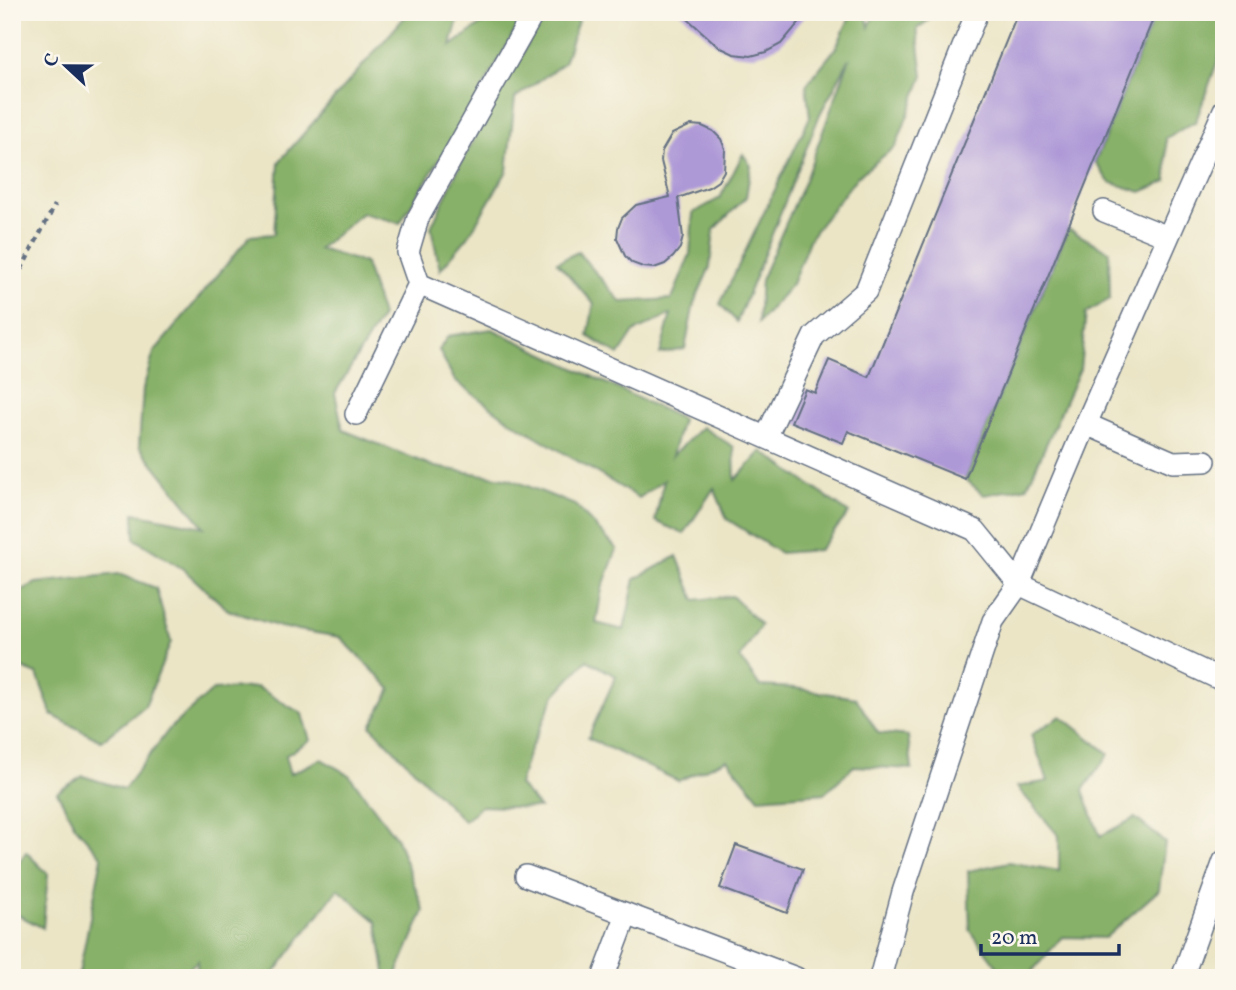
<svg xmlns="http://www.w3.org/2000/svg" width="1236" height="990" viewBox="0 0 1236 990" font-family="Vollkorn,serif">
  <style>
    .forest { fill: #87b067; stroke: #517062; stroke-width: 2 }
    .building { fill: #ae99d7 }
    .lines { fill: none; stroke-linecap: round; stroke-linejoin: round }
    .lane-casing { stroke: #646f82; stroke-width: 24 }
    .path { stroke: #646f82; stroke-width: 4.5; stroke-dasharray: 5 5; stroke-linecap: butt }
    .lane { stroke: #fff; stroke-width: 21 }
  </style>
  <rect width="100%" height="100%" fill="#fbf7ec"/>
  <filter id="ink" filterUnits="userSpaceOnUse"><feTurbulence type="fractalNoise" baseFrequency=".0143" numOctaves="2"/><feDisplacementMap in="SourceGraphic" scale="14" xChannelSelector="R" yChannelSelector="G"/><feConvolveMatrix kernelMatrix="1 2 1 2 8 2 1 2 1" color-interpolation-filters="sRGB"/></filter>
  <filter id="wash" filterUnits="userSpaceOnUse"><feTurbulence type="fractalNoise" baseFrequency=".00686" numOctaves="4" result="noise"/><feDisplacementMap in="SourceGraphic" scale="28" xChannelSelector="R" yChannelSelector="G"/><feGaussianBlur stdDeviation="1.57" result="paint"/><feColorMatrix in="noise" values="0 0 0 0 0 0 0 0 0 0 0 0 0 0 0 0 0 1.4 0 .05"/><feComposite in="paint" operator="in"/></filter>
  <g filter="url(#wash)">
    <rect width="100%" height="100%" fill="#ebe5c6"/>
    <path class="forest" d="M409,12h51l-9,34 47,-34h28l-54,95 -72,116 -38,-10 -43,36 46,14 17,53 -47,77 8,37 92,37 75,12 65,26 42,44 -15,40 -6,34 28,7 11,-51 42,-23 18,44 37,-4 29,29 -21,33 20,28 35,2 61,10 22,35 30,3 4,33 -58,-3 -29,27 -66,5 -32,-39 -49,22 -90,-43 28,-62 -29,-16 -32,35 -27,59 -9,31 21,23 -59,-2 -17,15 -93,-95 20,-37 -51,-52 -60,-10 -52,-17 -45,-41 -48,-30 -1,-26 70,14 -65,-81 4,-57 11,-37 96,-116 24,-2 5,-72z
      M545,12h36l-17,51 -49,35 -8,73 -39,66 -28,33 -9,-43 30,-64z
      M852,12h14l3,15 6,-15h64l-22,17 6,47 -27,70 -39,31 -47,61 -18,46 -34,39 3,-43 44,-100 45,-122 -30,56 -83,208 -17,-18 90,-187 -4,-32 30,-37z
      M1156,12h68v20l-5,25 -23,64 -30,17 1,43 -26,11 -32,-10 -14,-20z
      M743,154l8,12 -5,31 -32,33 -4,37 -16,36 -9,46 -25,5 11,-40 -37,18 -15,23 -31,-19 6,-32 -37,-42 21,-10 43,50 51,-3 18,-45 3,-41 27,-15z
      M1068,229l41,22 1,48 -24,14 -6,56 -53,118 -43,8 -19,-16z
      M492,329l190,90 -10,37 30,-29 32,20 1,33 27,-29 87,62 -30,37 -39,3 -53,-34 -13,-31 -30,46 -29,-13 9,-41 -25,18 -130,-78 -54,-39 -16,-31 9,-14z
      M119,574l37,14 15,54 -26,64 -44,35 -49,-26 -15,-41 -25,-10v-69l24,-12z
      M257,687l45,27 8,26 -25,16 5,18 31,-15 28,16 48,64 27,72 -29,67h-9l-9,-56 -39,-33 -66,87 1,2h-78l3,-17 -22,17h-98l24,-121 -27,-31 -18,-34 26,-16 41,13 46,-61 43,-38z
      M1061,716l48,38 -26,36 17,46 35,-18 30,24 -6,48 -54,48 -43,-1 -33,38 -31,-7 -28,-38 -2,-59 41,-9 50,9v-35l-42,-49 31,-6 -17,-46z
      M26,852l22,22 -5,54 -29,-15 -2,-5v-36z"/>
    <g id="blocks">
      <path class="building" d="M680,12h128l-27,32 -15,8 -15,4 -17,-2 -15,-7z
        M1018,12h138l-191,467 -117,-48 -5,12 -52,-21 14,-33 10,4 14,-33 40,17z
        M691,125l11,1 11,5 8,8 4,10 -1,22 -6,10 -9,6 -31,11 5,39 -3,11 -7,9 -8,7 -11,4 -11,-1 -11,-4 -7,-7 -8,-18 1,-10 4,-10 14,-13 34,-8 -9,-36 1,-10 10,-17z
        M736,845l67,24 -16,44 -67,-25z"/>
    </g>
  </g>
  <g filter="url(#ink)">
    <use href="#blocks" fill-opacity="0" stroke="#646f82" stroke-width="2"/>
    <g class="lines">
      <defs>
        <path id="lane" d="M534,12l-116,206 -10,34 11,32 556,246 44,54 205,97
          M1104,211l64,26
          M356,414l63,-130
          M1086,424l87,38 32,-1
          M766,437l48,-101 52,-45 111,-279
          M526,876l270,102
          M603,978l24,-64
          M880,978l23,-86 90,-271 26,-37 67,-160 138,-314
          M1182,978l42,-117"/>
      </defs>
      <use href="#lane" class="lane-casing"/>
      <path class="path" d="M12,287l43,-82"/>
      <use href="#lane" class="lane"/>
    </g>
  </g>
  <rect width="1236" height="990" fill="none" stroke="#fbf7ec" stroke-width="42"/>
  <g transform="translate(66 66) rotate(292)" stroke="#fbf7ec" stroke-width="5" paint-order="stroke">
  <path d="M0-5L12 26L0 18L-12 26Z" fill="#1b2f5e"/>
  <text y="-10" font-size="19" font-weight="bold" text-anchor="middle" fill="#1b2f5e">С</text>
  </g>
  <path d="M981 944v10h138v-10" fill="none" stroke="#1b2f5e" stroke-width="3.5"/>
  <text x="991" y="944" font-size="21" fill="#1b2f5e" stroke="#fbf7ec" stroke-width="5" paint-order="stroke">20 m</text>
</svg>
